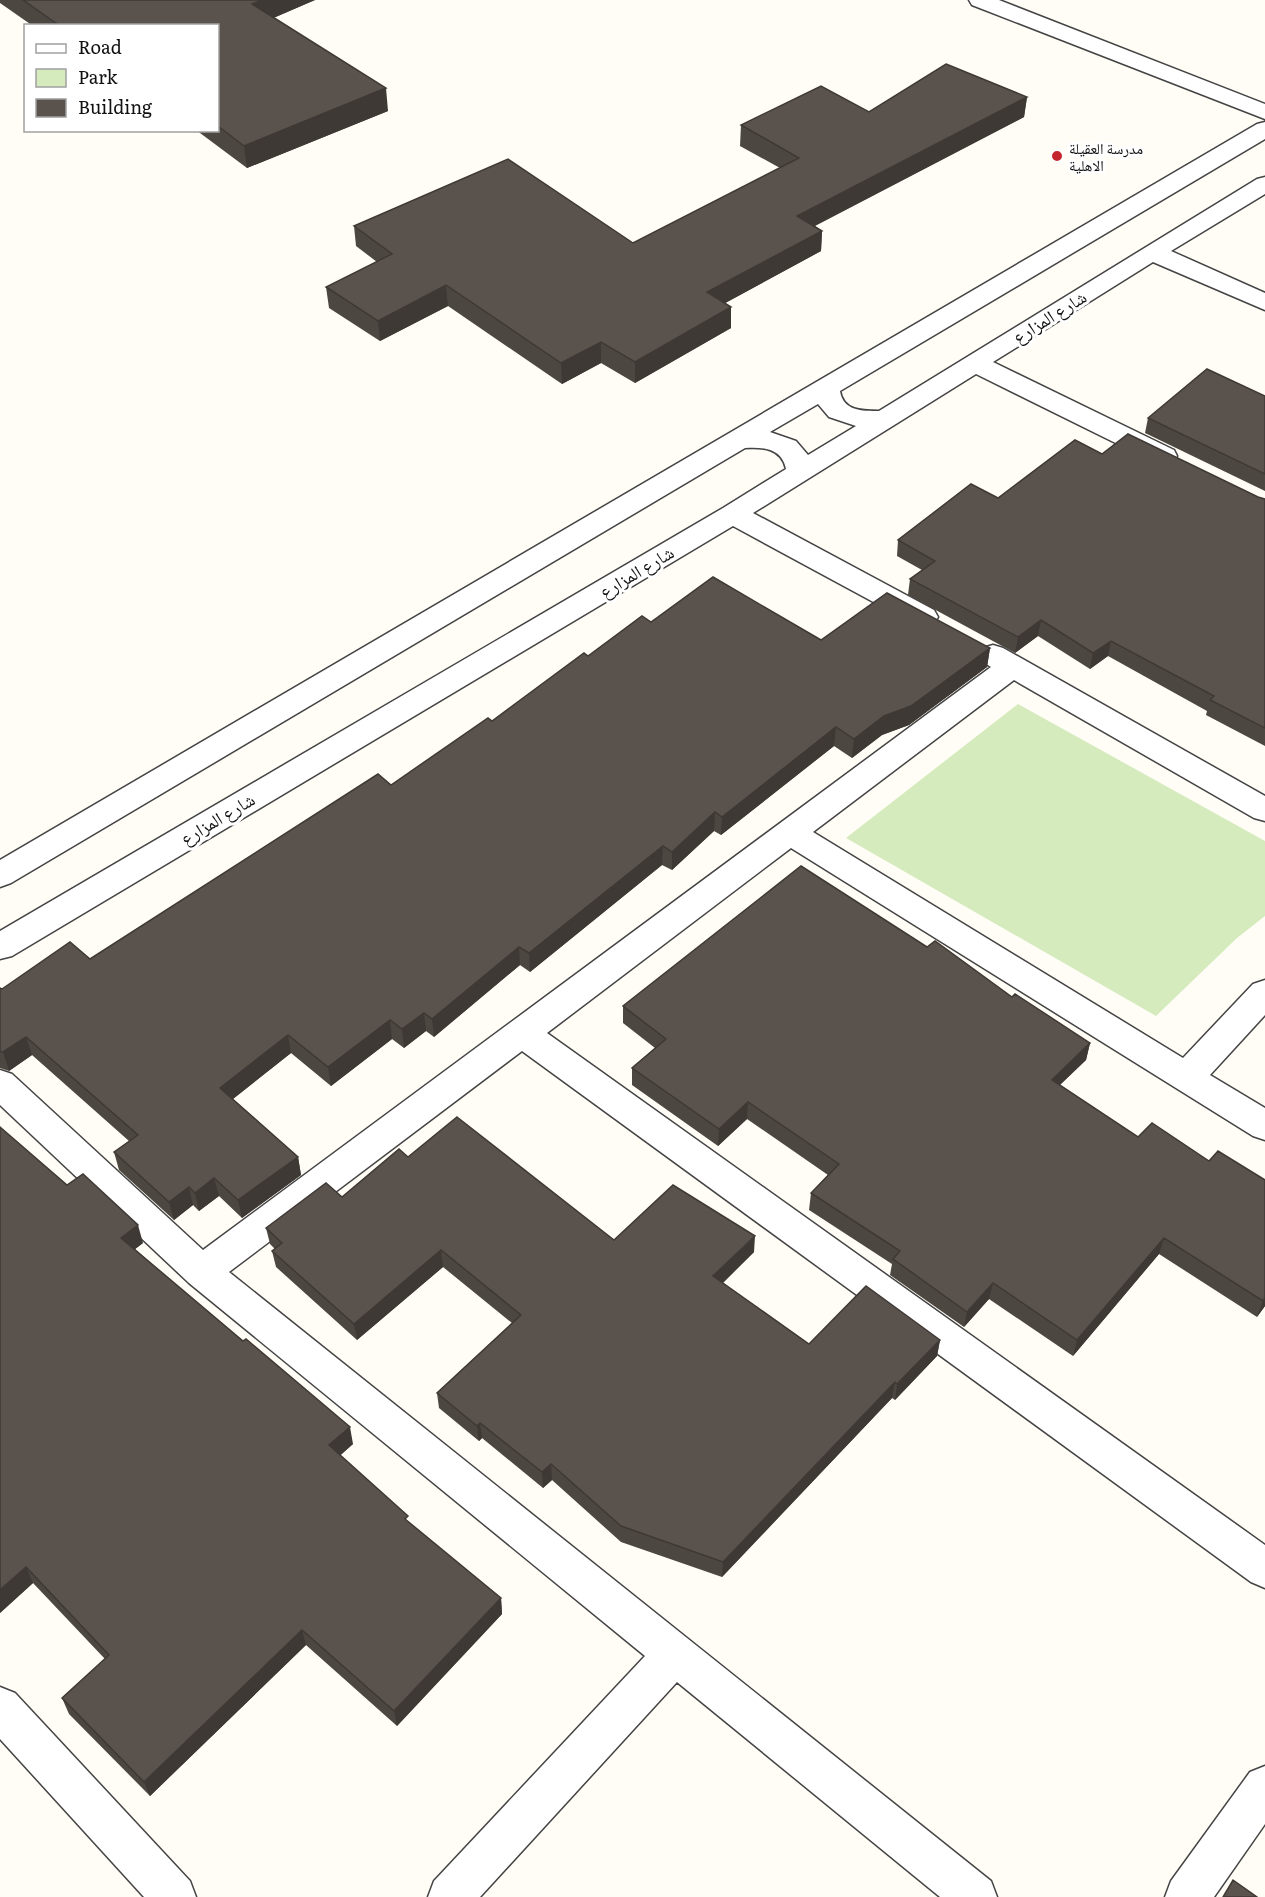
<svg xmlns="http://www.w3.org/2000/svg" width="1265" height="1897" viewBox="0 0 1265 1897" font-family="Literata,'Noto Naskh Arabic',serif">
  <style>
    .green { fill: #d5ebbd }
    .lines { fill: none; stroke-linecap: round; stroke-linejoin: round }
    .minor-casing { stroke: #444; stroke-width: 3 }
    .minor { fill: #fff; fill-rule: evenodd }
    .wall { fill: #4d4742 }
    .shaded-wall { fill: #3f3936 }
    .building { fill: #5a524d; stroke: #3f3936; stroke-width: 1.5 }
    .poi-dot { fill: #c4262e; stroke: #fff; stroke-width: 2 }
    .labels { text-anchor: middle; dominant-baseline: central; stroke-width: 6; stroke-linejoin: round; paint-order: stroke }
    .far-poi-label { font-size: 15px; fill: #111; stroke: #fff; text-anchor: start }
    .street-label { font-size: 18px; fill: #111; stroke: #fff }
  </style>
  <rect width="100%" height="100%" fill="#fffdf5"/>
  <path class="green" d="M1018,704l247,137v75l-28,22 -81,78 -310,-178z"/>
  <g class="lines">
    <defs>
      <path id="minor" d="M969,0h30l266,104v15l-293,-114z
        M1265,122v17l-425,252c3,20 22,20 39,20l378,-232 8,-2v17l-94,57 94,42v17l-112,-48 -160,100 181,88 3,6 -3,6 -10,2 -10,-2 -178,-88 -223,139 181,97 4,7 -4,7 -10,3 -10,-3 -181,-98 -721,430 -12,3v-28l723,-423 63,-39c-4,-21 -23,-22 -41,-21l-734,435 -11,4v-27l1257,-736zM818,404l11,13 27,9 -48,29 -12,-14 -26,-9z
        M993,645l10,3 262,148v25l-11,-3 -240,-138 -201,152 370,226 70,-74 12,-4v35l-55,60 55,33v32l-12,-4 -462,-288 -244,185 718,512v43l-14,-6 -729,-531 -293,221 762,609 6,16h-57l-263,-215 -197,215h-52l6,-16 211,-225 -456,-373 -189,-178v-35l12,4 191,176 788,-583 -8,-5 -5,-7 5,-7z
        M0,1687l15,6 175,188 6,16h-52l-144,-158z
        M1265,1766v58l-51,73h-49l6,-16 79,-109z"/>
    </defs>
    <use href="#minor" class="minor-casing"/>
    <use href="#minor" class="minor"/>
  </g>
  <path class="wall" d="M0,0h315l-42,18 115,93 -141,57 -51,-38h22v-104h-185l-33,-23z
    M1027,97l-3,20 -209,109 7,5 -1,20 -96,52 6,25 -96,55 -34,-20 -39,21 -114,-78 -68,35 -51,-33 -3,-21 51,-25 -21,-16 -2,-20 279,17 147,-75 -40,-22 1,-21z
    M1265,396v95l-120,-58 3,-15z
    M1102,454l163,45v247l-59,-31 1,-4 -99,-55 -18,13 -52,-33 -23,17 -107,-58 2,-16 12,-9 -25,-14 1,-16z
    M651,622l170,18 169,8 -3,19 -78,58 -27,10 -30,23 -18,-12 -113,89 -7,-4 -42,39 -10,-5 -132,107 -10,-7 -86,72 -8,-6 -22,17 -12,-9 -61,47 -40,-33 -58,46 65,58 3,18 -59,43 -23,-22 -20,15 -6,-6 -19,15 -55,-50 -5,-18 15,-11 -97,-86 -23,16 -9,-3v-80l2,1 88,-30 301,-174 101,-64 96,-65z
    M927,947l163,96 -4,17 -26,25 78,52 71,24 56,145 -8,11 -98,-63 -86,102 -84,-57 -25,28 -74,-52 2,-11 -83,-54 2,-17 17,-18 -81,-56 -29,27 -86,-61v-17l23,-20 -32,-25v-17z
    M408,1157l206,83 140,12 -31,31 86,61 131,-4 -3,16 -42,44 -3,-2 -170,179 -101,-35 -69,-62 -9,8 -61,-50 -3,3 -40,-33 -2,-15 75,-70 -69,-56 -86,73 -81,-73 -4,-16 3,-2 -5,-5 -4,-16 76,-31z
    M67,1185l76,58 -8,6 218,195 -13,11 69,68 92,75 1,16 -105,112 -91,-81 -156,151 -81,-82 -7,-16 43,-39 -72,-76 -33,30z"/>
  <path class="shaded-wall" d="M262,0h53l-60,26 -3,-22z
    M386,88l2,23 -141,57 -3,-22z
    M1027,97l-3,20 -229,119 2,-20z
    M822,231l-1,20 -114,62v-21z
    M446,285l2,21 -68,35 -2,-20z
    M731,307v21l-96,55v-21z
    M601,342v21l-39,21 -1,-21z
    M1041,620l-3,16 -23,17 3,-16z
    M1111,641l-3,15 -18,13 3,-16z
    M990,648l-3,19 -78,58 -27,10 -30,23 2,-19 30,-23z
    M836,727l-2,19 -113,89 1,-18z
    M715,812l-1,19 -42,39v-18z
    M663,846l-1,19 -132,107 -1,-19z
    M519,947l1,18 -86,72 -2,-18z
    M424,1013l2,18 -22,17 -2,-19z
    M390,1020l2,19 -61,47 -3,-19z
    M288,1035l3,18 -67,53 -4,-18z
    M26,1037l6,18 -23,16 -6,-19z
    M1090,1043l-4,17 -38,36 4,-16z
    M748,1102l-1,17 -29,27 1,-17z
    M298,1157l3,18 -59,43 -4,-18z
    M214,1178l5,18 -20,15 -4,-18z
    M189,1187l4,18 -19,15 -5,-18z
    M138,1225l5,18 -17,13 -5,-18z
    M755,1236l-1,16 -41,40v-16z
    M1164,1238l-5,16 -86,102 4,-16z
    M441,1250l2,17 -86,73 -3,-16z
    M993,1283l-4,16 -25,28 3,-15z
    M1265,1298v8l-8,11 6,-16z
    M940,1340l-3,16 -42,44 2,-16z
    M895,1382l-3,16 -170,179 1,-15z
    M480,1423l2,15 -3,3 -2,-15z
    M350,1427l3,17 -20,18 -4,-17z
    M551,1464l1,16 -9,8 -1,-16z
    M26,1567l7,16 -33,30v-23z
    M501,1598l1,16 -105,112 -3,-15z
    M302,1630l4,15 -156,151 -6,-14z"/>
  <path class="building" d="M23,0h239l-10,4 134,84 -142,58 -26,-20v-100h-158z
    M946,64l81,33 -230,119 25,15 -115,61 24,15 -96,55 -34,-20 -40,21 -115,-78 -68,36 -52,-34 66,-33 -38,-28 154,-67 125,84 166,-85 -58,-33 80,-39 48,26z
    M1207,369l58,27v78l-117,-56z
    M1128,434l130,63 7,2v229l-55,-28 4,-4 -103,-55 -18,12 -52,-33 -23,17 -108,-58 25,-18 -37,-21 73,-56 27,14 77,-58 27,14z
    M713,577l108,63 66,-47 103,55 -79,58 -27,10 -30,23 -18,-12 -114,90 -7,-5 -43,40 -9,-6 -134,107 -10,-6 -87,72 -8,-6 -22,16 -12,-9 -62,47 -40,-32 -68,53 78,69 -60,43 -24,-22 -19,15 -6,-6 -20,15 -55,-50 24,-17 -112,-98 -23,15h-3v-64l2,1 68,-47 20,17 288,-185 13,11 97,-67 4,3 92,-68 4,3 54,-40 9,6z
    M801,866l126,81 8,-6 77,56 3,-3 75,49 -38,37 86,57 14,-14 57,38 9,-10 47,29v118l-2,3 -99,-63 -87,102 -84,-57 -26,29 -74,-53 7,-8 -89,-58 28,-29 -91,-62 -29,27 -87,-61 34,-29 -43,-33z
    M457,1117l157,123 59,-55 82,51 -42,40 96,68 57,-58 74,54 -43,44 -2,-2 -172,180 -102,-36 -70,-62 -9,8 -62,-49 -3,3 -40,-33 84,-78 -80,-65 -87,74 -82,-73 10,-8 -16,-15 60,-45 16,14 57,-48 9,8z
    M0,1127l67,58 16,-11 55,51 -17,13 122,103 3,-2 104,88 -21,18 79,71 -3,3 96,79 -107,113 -92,-81 -158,152 -82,-84 47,-43 -83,-88 -26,23z
    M1233,1880l24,17h-34z"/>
  <circle class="poi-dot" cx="1057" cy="156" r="6"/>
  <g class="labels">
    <g class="far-poi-label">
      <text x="1069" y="147">مدرسة العقيلة<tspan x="1069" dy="17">الاهلية</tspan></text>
    </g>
    <g class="street-label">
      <text transform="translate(1049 316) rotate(-32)">شارع المزارع</text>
      <text transform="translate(636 571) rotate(-31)">شارع المزارع</text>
      <text transform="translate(217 818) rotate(-31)">شارع المزارع</text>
    </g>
  </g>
  <rect x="24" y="24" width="195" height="108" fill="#ffffff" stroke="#a0a0a0" stroke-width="1.5"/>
  <rect x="36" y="44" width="30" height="9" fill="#ffffff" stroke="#a0a0a0" stroke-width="1.5"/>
  <text x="78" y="54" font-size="18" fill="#111111">Road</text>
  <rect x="36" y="69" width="30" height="18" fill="#d5ebbd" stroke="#a0a0a0" stroke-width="1.5"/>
  <text x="78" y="84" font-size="18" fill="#111111">Park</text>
  <rect x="36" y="99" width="30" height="18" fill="#5a524d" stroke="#a0a0a0" stroke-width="1.5"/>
  <text x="78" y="114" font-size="18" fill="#111111">Building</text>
</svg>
